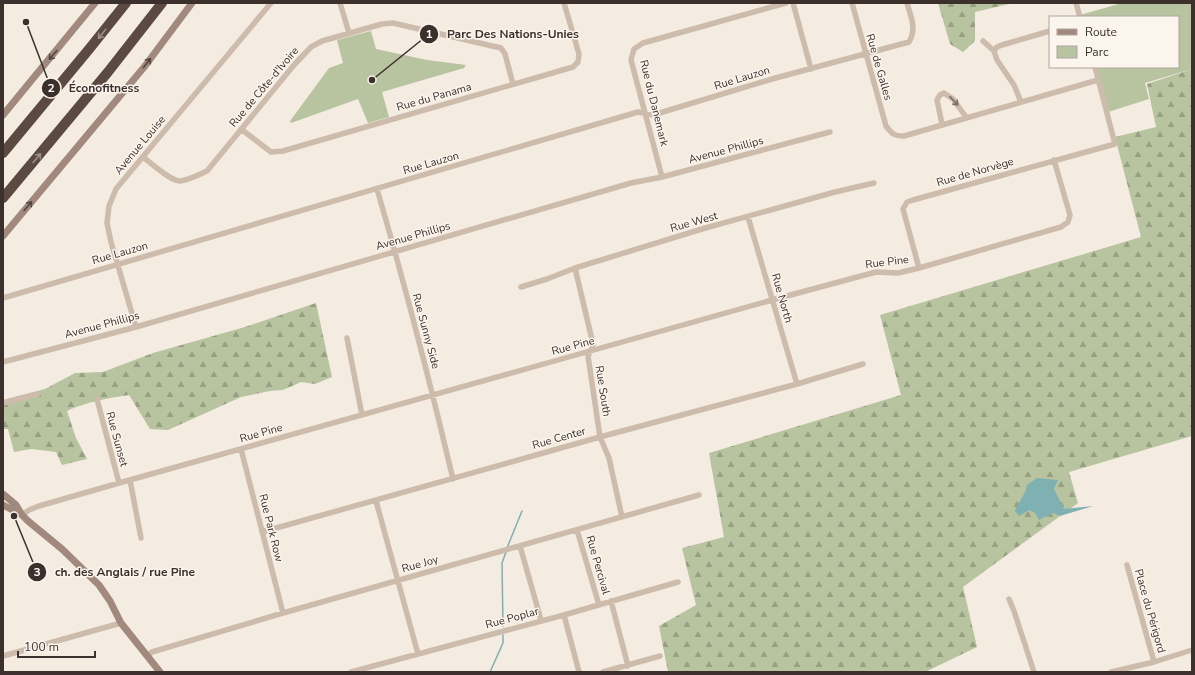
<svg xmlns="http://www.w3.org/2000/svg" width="1195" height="675" viewBox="0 0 1195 675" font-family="'Nunito Sans',sans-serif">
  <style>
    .forest { fill: url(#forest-firs) }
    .park { fill: #b8c4a0 }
    .water { fill: #7fb0b2 }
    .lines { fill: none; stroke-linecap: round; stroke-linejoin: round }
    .stream { stroke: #7fb0b2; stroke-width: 1.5 }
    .street { stroke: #cdbbac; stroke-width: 5.5 }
    .secondary { stroke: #a18a7d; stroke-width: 7 }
    .highway { stroke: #5c4a42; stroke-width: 10 }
    .oneway { stroke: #9c8e87 }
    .oneway2 { stroke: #544640 }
    .oneway3 { stroke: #7d6f65 }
    .labels { text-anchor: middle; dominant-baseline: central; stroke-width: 3; stroke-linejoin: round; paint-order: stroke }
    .street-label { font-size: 11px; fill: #3b302b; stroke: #fbf5ee }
    .leader { fill: none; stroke: #3b302b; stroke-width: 1.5 }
    .callout-dot { fill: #3b302b; stroke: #fbf5ee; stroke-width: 1.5 }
    .mark-label { font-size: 12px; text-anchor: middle; font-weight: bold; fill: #fff }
    .callout-label { font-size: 12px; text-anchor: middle; font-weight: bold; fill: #3b302b; stroke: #fbf5ee; stroke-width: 3; stroke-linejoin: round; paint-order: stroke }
  </style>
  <defs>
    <pattern id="forest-firs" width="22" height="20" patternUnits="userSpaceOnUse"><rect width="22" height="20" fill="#b8c4a0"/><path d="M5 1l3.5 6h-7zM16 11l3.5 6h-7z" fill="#97a083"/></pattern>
  </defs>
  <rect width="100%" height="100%" fill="#f4ebe1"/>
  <path class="forest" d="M938,3h75l-38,9v29l-12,11 -13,-8z
    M1192,69v367l-123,36 9,31 -115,84 14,60 -52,25h-257l-9,-46 37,-21 -14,-57 42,-11 -15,-84 192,-58 -21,-80 261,-78 -26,-100 41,-10 -9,-43z
    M316,303l16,74 -17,7 -14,-2 -18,8 -13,1 -29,6 -73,33 -18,-1 -21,-34c-21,3 -43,7 -62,16l9,27 11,21 -25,6 -6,-13 -25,-3 -17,3 -6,-23h-5v-29l42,-11 30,-16 28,-1 50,-19 92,-26z"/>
  <path class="park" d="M1122,3h70v66l-47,14 4,16 -41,13 -13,-45h83v-50h-97l-1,-2z
    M371,31l5,18 51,11 39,5 -2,3 -82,24 7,25 -21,6 -10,-24 -67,24 -1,-2 39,-53 14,-5 -6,-23z"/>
  <path class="water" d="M1037,478l21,2 -4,9 10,20 29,-3 -33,10 -7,-3 -14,7 -4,-7 -6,-3 -10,6 -4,-5c3,-9 11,-17 12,-26z"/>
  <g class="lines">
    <path class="stream" d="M507,548l15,-37
      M503,626l-1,-63 4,-11
      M490,672l13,-29v-8"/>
    <path class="street" d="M340,3l9,30
      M793,3l18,66
      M852,3l34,123c6,8 8,10 18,10l194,-56
      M1076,3l4,14
      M983,41l11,10 3,9 17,25 7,17
      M994,51l3,-4 5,-2 48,-14
      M942,124l-5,-24 3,-5 4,-2 9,6 13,18
      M241,129l30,23 12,-1 290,-84 5,-5 1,-8 -15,-51
      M143,157c8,6 27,24 37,24 9,-1 18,-6 27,-10l87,-106 17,-18 11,-6 60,-17 11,-1 108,25 4,6 8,30
      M662,177l-31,-117 3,-11 9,-6 143,-40
      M377,189c28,96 53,193 76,290
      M748,217l49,167
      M575,268l18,76 -1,4 -4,8 12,81 9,21 13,59
      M919,268l-16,-59 4,-7 6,-2 202,-56 -20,-77
      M521,287l26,-8 28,-11 127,-39 133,-37 39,-9
      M3,298l635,-186 15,3 119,-36 137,-37c8,-13 2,-25 -2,-39
      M136,327l-25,-85 -4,-19 2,-17 7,-17 155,-186
      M347,338l15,77
      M3,362l133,-35 495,-144 31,-6 168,-45
      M97,399l22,84
      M3,403l35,-9
      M241,449l42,164
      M130,480l11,58
      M376,501l42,153
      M22,515l7,-5 10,-4 80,-23 653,-183 104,-28 22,1 21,-5 142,-41 7,-5 2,-7 -16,-55
      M577,530l22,75
      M262,532l338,-95 197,-53 66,-20
      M520,546l21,74
      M1127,565l27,97
      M1009,599l5,12 20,61
      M611,601l17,65
      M564,615l15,57
      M3,656l118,-33
      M147,656l5,-4 131,-39 416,-118
      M351,672l213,-57 114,-33
      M603,672l57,-16
      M1111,672l43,-10 38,-12"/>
    <path class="secondary" d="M3,115l92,-112
      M3,236l142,-170 47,-63
      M3,494l13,11 6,10 6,6 34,28 37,36 11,16 11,22 39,49
      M3,505l19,10"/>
    <path class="highway" d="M3,153l87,-105 36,-45
      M3,198l105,-126 54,-69"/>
  </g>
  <defs><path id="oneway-shaft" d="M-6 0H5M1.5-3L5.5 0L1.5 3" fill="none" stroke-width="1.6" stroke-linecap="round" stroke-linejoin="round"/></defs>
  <g class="oneway">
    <use href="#oneway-shaft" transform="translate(102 34) rotate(129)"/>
    <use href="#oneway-shaft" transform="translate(37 158) rotate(-50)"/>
  </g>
  <g class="oneway2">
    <use href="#oneway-shaft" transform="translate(53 55) rotate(130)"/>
    <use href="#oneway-shaft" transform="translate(147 63) rotate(-52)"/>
    <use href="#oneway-shaft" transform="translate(28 206) rotate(-50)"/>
  </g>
  <use class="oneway3" href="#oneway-shaft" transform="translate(954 101) rotate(47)"/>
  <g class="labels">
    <g class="street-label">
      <text transform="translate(879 67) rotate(74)">Rue de Galles</text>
      <text transform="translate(742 78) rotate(-17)">Rue Lauzon</text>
      <text transform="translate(264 87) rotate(-50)">Rue de Côte-d'Ivoire</text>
      <text transform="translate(434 97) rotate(-16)">Rue du Panama</text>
      <text transform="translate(654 103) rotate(76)">Rue du Danemark</text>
      <text transform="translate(140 145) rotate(-50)">Avenue Louise</text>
      <text transform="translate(726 150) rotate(-15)">Avenue Phillips</text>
      <text transform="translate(431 163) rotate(-16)">Rue Lauzon</text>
      <text transform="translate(975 172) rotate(-16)">Rue de Norvège</text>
      <text transform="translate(694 222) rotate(-16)">Rue West</text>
      <text transform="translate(413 236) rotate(-16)">Avenue Phillips</text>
      <text transform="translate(120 253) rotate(-16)">Rue Lauzon</text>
      <text transform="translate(887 262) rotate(-7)">Rue Pine</text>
      <text transform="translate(782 298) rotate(74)">Rue North</text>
      <text transform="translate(102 325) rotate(-15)">Avenue Phillips</text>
      <text transform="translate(426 331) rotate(75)">Rue Sunny Side</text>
      <text transform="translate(573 346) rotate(-15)">Rue Pine</text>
      <text transform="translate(603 391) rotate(81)">Rue South</text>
      <text transform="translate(261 433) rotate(-16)">Rue Pine</text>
      <text transform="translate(559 438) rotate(-16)">Rue Center</text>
      <text transform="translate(117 439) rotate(75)">Rue Sunset</text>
      <text transform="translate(271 528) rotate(76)">Rue Park Row</text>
      <text transform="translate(420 564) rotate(-16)">Rue Joy</text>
      <text transform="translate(598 565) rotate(74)">Rue Percival</text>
      <text transform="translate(1150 611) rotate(74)">Place du Périgord</text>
      <text transform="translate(512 618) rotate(-15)">Rue Poplar</text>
    </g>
  </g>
  <path class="leader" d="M372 80L429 34M26 22L51 88M14 516L37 572"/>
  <g class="callout-dot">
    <circle cx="372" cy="80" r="4"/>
    <circle cx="26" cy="22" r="4"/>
    <circle cx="14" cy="516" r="4"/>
    <circle cx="429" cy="34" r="10"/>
    <circle cx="51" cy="88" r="10"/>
    <circle cx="37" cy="572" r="10"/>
  </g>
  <g class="mark-label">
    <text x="429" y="38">1</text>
    <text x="51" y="92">2</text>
    <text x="37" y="576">3</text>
  </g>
  <g class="callout-label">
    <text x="513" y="38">Parc Des Nations-Unies</text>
    <text x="104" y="92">Éconofitness</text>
    <text x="125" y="576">ch. des Anglais / rue Pine</text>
  </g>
  <rect width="1195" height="675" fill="none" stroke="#3b302b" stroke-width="8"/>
  <rect x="1049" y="16" width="130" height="52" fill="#fbf5ee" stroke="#aea6a0"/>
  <rect x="1057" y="29" width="20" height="6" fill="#a18a7d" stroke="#aea6a0"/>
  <text x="1085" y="36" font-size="12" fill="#3b302b">Route</text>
  <rect x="1057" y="46" width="20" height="12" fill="#b8c4a0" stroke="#aea6a0"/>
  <text x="1085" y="56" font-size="12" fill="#3b302b">Parc</text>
  <path d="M18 651v6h77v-6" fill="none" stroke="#3b302b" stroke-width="2"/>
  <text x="24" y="651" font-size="12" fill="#3b302b" stroke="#fbf5ee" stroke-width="3" paint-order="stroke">100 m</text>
</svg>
